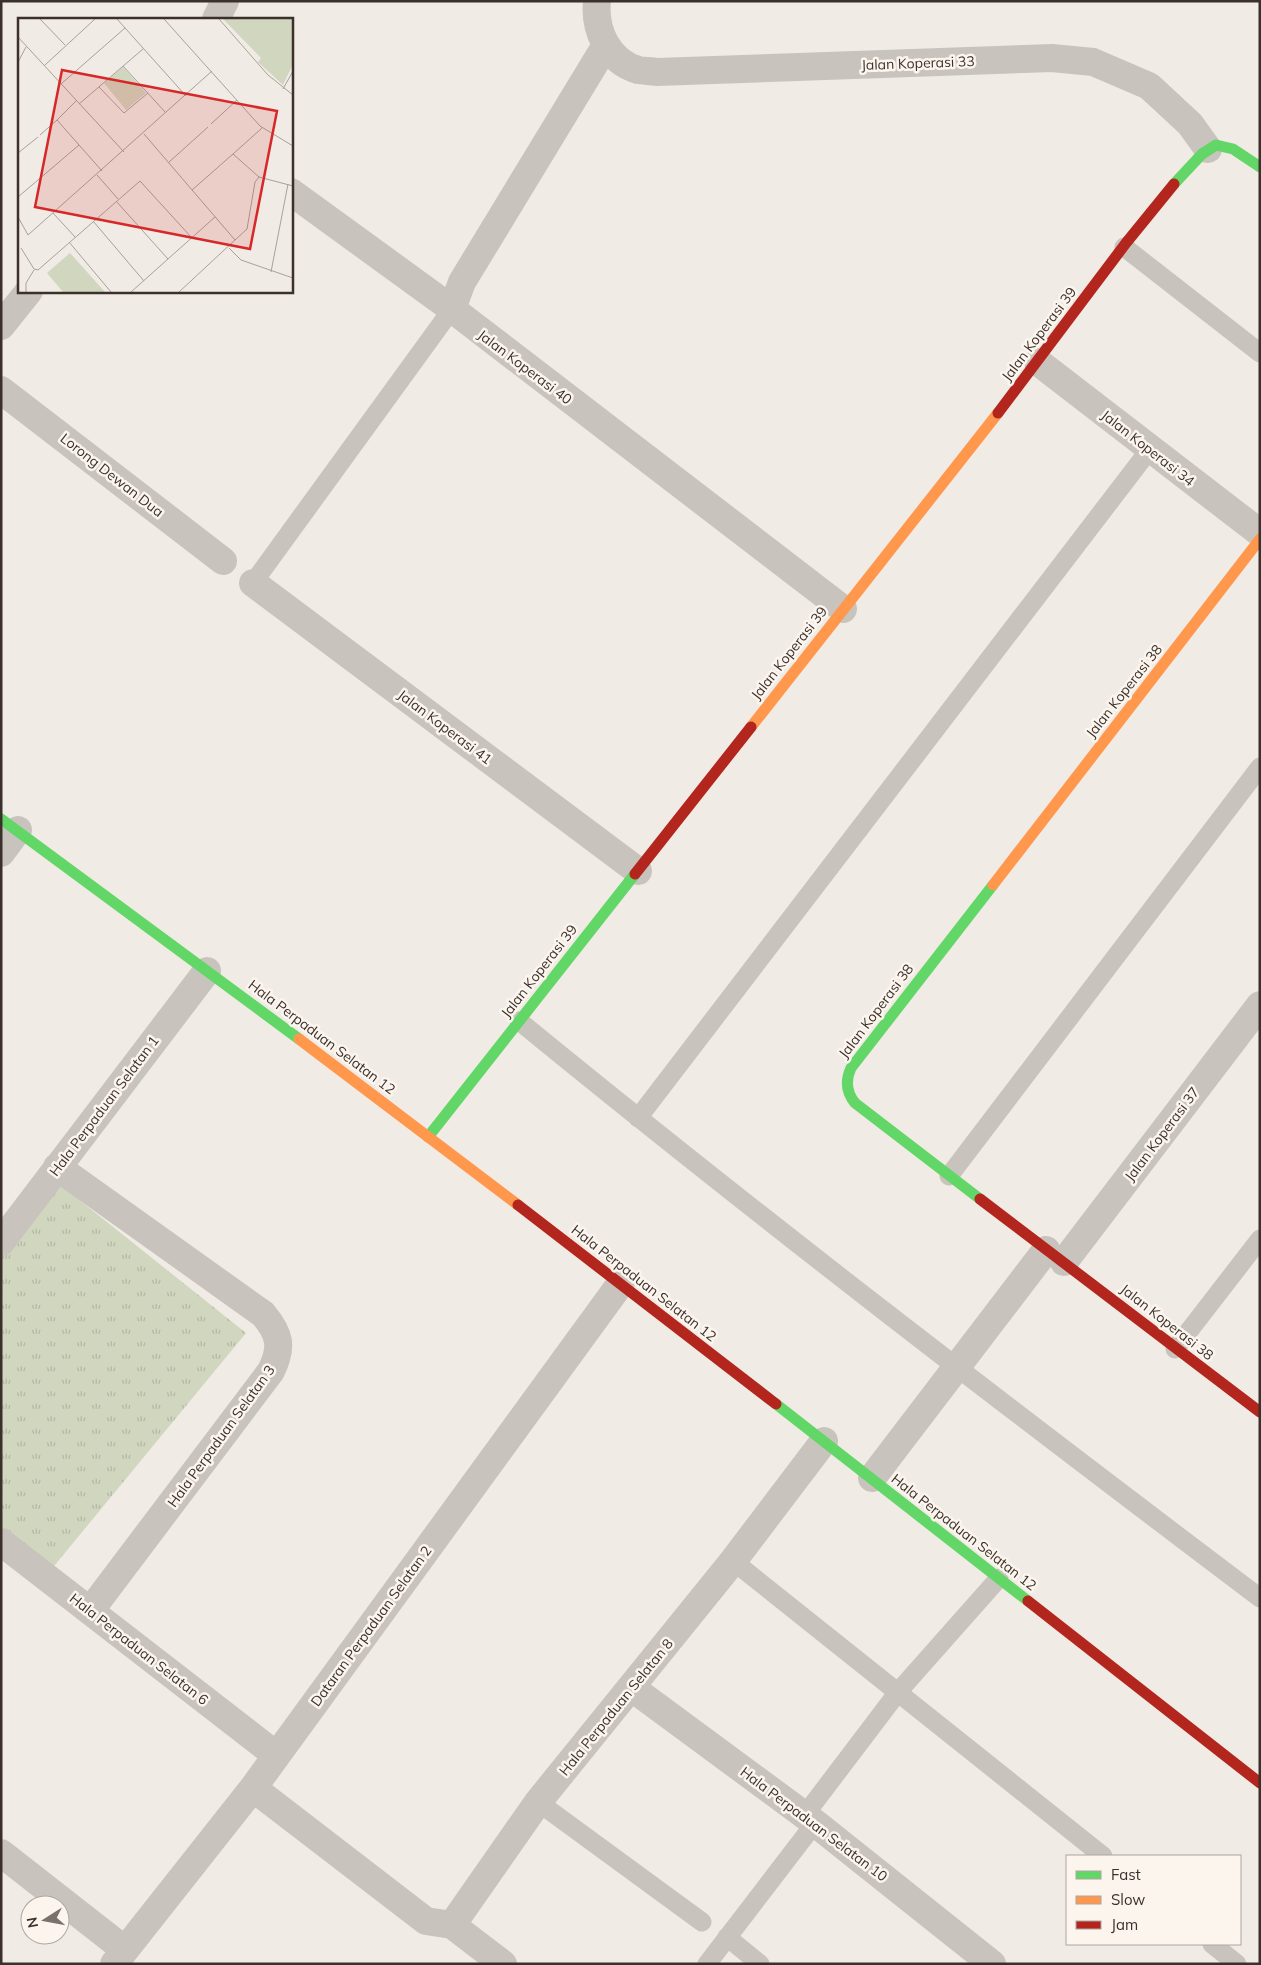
<svg xmlns="http://www.w3.org/2000/svg" width="1261" height="1965" viewBox="0 0 1261 1965" font-family="Mulish,sans-serif">
  <style>
    .park { fill: url(#park-tufts) }
    .lines { fill: none; stroke-linecap: round; stroke-linejoin: round }
    .lane { stroke: #c9c3be; stroke-width: 19 }
    .street { stroke: #c9c3be; stroke-width: 28 }
    .fast { stroke: #63d668; stroke-width: 11 }
    .slow { stroke: #ff974d; stroke-width: 11 }
    .jam { stroke: #b3261e; stroke-width: 11 }
    .labels { text-anchor: middle; dominant-baseline: central; stroke-width: 5; stroke-linejoin: round; paint-order: stroke }
    .street-label { font-size: 14px; fill: #3b302b; stroke: #fbf5ee }
    .inset-road { fill: none; stroke: #a8a09b; stroke-width: 1 }
    .view { fill: #d62828; fill-opacity: 0.15; stroke: #d62828; stroke-width: 2.5 }
    .inset-edge { fill: none; stroke: #3b302b; stroke-width: 2.5 }
  </style>
  <defs>
    <pattern id="park-tufts" width="24" height="20" patternUnits="userSpaceOnUse" patternTransform="scale(1.25)"><rect width="24" height="20" fill="#d1d6bf"/><path d="M3 7l-1-3M5 7V3M7 7l1-3M15 17l-1-3M17 17v-4M19 17l1-3" fill="none" stroke="#b4b8a4"/></pattern>
  </defs>
  <rect width="100%" height="100%" fill="#f0ebe5"/>
  <path class="park" d="M58,1183l188,150 -201,244 -44,-36v-284z"/>
  <g class="lines">
    <path class="lane" d="M1124,247l136,106
      M253,583l199,-274
      M519,1021c242,198 491,388 741,577
      M638,1118l512,-669
      M949,1176l311,-409
      M1175,1349l85,-110
      M733,1561l370,295
      M538,1802l164,120
      M804,1816l94,-124 101,-114
      M727,1937l33,27
      M1212,1944l25,20
      M707,1964l108,-141"/>
    <path class="street" d="M597,1c-3,29 11,60 41,69 6,1 13,1 19,2l395,-14 41,4 56,24 41,38 18,25
      M216,19l9,-18
      M606,45l-144,237 -10,27 391,300
      M291,192l161,117
      M1,326l28,-35
      M1038,362l222,171
      M1,390l222,171
      M253,583l385,288
      M1,853l17,-23
      M57,1167l206,147c17,20 20,33 8,57l-181,240
      M1,1242l206,-271
      M1064,1262l196,-257
      M872,1478l174,-228
      M1,1542l275,213
      M632,1688l183,135 177,141
      M253,1788l173,133 26,4
      M1,1853l124,97
      M114,1964l139,-176 368,-505
      M503,1964l-51,-39 86,-123 195,-241 91,-120"/>
    <path class="fast" d="M1174,184l28,-30 14,-9 17,4 27,18
      M1,819l298,220
      M428,1137l207,-263
      M980,1199l-125,-96c-9,-11 -10,-22 -4,-35l142,-183
      M776,1404l252,197"/>
    <path class="slow" d="M751,727l247,-314
      M993,885l267,-346
      M299,1039l219,166"/>
    <path class="jam" d="M998,413l128,-170 48,-59
      M635,874l116,-147
      M980,1199l280,213
      M518,1205l258,199
      M1028,1601l232,182"/>
  </g>
  <g class="labels">
    <g class="street-label">
      <text transform="translate(918 63) rotate(-2)">Jalan Koperasi 33</text>
      <text transform="translate(1039 334) rotate(-53)">Jalan Koperasi 39</text>
      <text transform="translate(525 367) rotate(37)">Jalan Koperasi 40</text>
      <text transform="translate(1148 448) rotate(38)">Jalan Koperasi 34</text>
      <text transform="translate(112 475) rotate(38)">Lorong Dewan Dua</text>
      <text transform="translate(789 653) rotate(-52)">Jalan Koperasi 39</text>
      <text transform="translate(1124 691) rotate(-52)">Jalan Koperasi 38</text>
      <text transform="translate(445 727) rotate(37)">Jalan Koperasi 41</text>
      <text transform="translate(539 971) rotate(-52)">Jalan Koperasi 39</text>
      <text transform="translate(876 1011) rotate(-53)">Jalan Koperasi 38</text>
      <text transform="translate(322 1037) rotate(37)">Hala Perpaduan Selatan 12</text>
      <text transform="translate(104 1106) rotate(-53)">Hala Perpaduan Selatan 1</text>
      <text transform="translate(1162 1134) rotate(-53)">Jalan Koperasi 37</text>
      <text transform="translate(644 1283) rotate(38)">Hala Perpaduan Selatan 12</text>
      <text transform="translate(1167 1322) rotate(38)">Jalan Koperasi 38</text>
      <text transform="translate(221 1436) rotate(-54)">Hala Perpaduan Selatan 3</text>
      <text transform="translate(964 1532) rotate(38)">Hala Perpaduan Selatan 12</text>
      <text transform="translate(371 1626) rotate(-54)">Dataran Perpaduan Selatan 2</text>
      <text transform="translate(139 1649) rotate(38)">Hala Perpaduan Selatan 6</text>
      <text transform="translate(616 1707) rotate(-51)">Hala Perpaduan Selatan 8</text>
      <text transform="translate(814 1824) rotate(37)">Hala Perpaduan Selatan 10</text>
    </g>
  </g>
  <g transform="translate(18 18)">
    <rect width="275" height="275" fill="#f0ebe5"/>
    <path d="M205,1h70v45l-10,21 -25,-23 3,-4z" fill="#d1d6bf"/>
    <path d="M105,49l23,26 -20,17 -22,-27zM52,235l35,39h-42l-16,-19z" fill="#d1d6bf"/>
    <path class="inset-road" d="M22,1l25,26M99,1l69,77M146,1l96,107 33,20M201,1l49,56 25,20M0,19l106,115M0,44l8,-15M27,47l50,-46M105,48l43,47M43,66l64,-56M81,69l25,26 24,-20M265,71l10,-18M61,86l64,-55M39,102l19,-19M193,106l26,-24M126,116l91,106 -56,52M22,117l17,-15 45,51M0,135l20,-16M215,136l29,-26M150,145l40,-36M79,157l21,24M241,159l34,9M174,172l41,-36 26,23M0,179l61,-52M98,183l52,58M35,195l22,24M0,199l10,18 184,-164M75,203l51,60M217,222l12,-11 8,-47 4,-5M51,224l42,50M3,230l13,21 4,1 102,-89 52,57M211,230l12,12 52,18M253,254l17,-88M8,274v-9l8,-13M113,274l84,-75"/>
    <path class="view" d="M44,52l215,41 -27,138 -215,-42z"/>
    <rect width="275" height="275" class="inset-edge"/>
  </g>
  <rect width="1261" height="1965" fill="none" stroke="#3b302b" stroke-width="5"/>
  <rect x="1066" y="1855" width="175" height="90" fill="#fbf5ee" stroke="#aea6a0"/>
  <rect x="1076" y="1871" width="25" height="8" fill="#63d668" stroke="#aea6a0"/>
  <text x="1111" y="1880" font-size="15" fill="#3b302b">Fast</text>
  <rect x="1076" y="1896" width="25" height="8" fill="#ff974d" stroke="#aea6a0"/>
  <text x="1111" y="1905" font-size="15" fill="#3b302b">Slow</text>
  <rect x="1076" y="1921" width="25" height="8" fill="#b3261e" stroke="#aea6a0"/>
  <text x="1111" y="1930" font-size="15" fill="#3b302b">Jam</text>
  <g transform="translate(45 1920) rotate(259)"><circle r="24" fill="#fbf5ee" stroke="#aea6a0"/>
  <path d="M0-4L9 19L0 12L-9 19Z" fill="#7a716c"/>
  <text y="-8" font-size="14" font-weight="bold" text-anchor="middle" fill="#3b302b">N</text>
  </g>
</svg>
